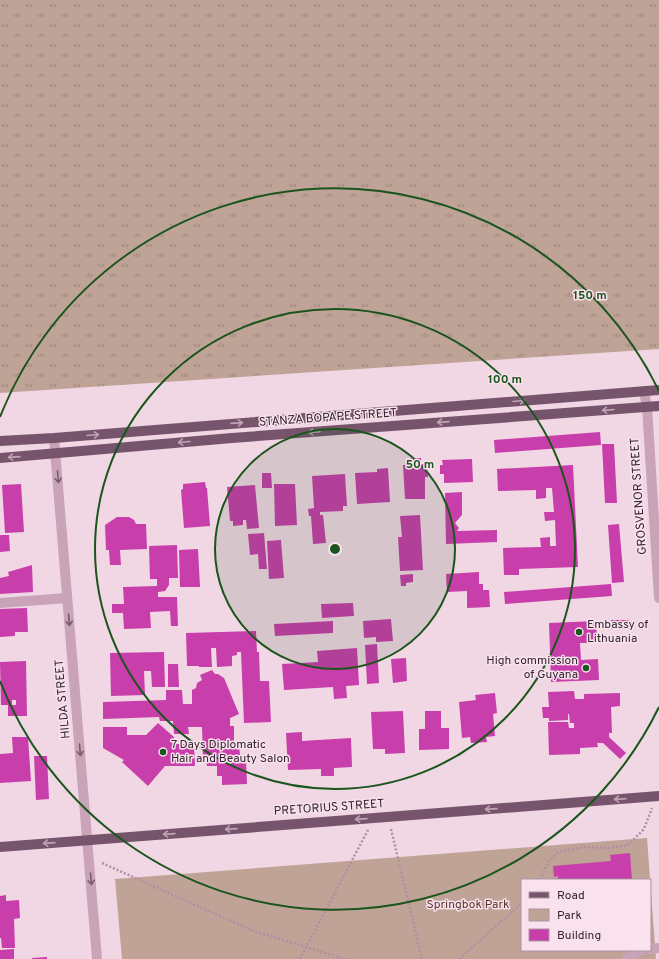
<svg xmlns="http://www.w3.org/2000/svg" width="659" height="959" viewBox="0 0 659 959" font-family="Overpass,sans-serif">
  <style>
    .grass { fill: url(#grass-tufts) }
    .green { fill: #c0a397; fill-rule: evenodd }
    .building { fill: #c83eaa; fill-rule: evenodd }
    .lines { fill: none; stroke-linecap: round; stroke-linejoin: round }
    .path { stroke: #b48da5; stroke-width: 2.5; stroke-dasharray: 2 2; stroke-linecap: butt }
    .minor { stroke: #c9a3b8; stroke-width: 10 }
    .major { stroke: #76556c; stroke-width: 10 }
    .oneway { stroke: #bea3b3 }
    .oneway2 { stroke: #765e6d }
    .ring { fill: none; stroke: #1a551c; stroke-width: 2 }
    .poi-dot { fill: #1a551c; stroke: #f9e2ed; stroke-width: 1.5 }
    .labels { text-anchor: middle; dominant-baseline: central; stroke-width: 3; stroke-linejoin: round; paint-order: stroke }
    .street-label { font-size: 12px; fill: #33252f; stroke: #f9e2ed }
    .poi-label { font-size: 12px; fill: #33252f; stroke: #f9e2ed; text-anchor: start }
    .park-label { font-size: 12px; fill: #523628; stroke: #f9e2ed }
    .centre { fill: #1a551c; stroke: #f9e2ed; stroke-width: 2 }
    .ring-label { font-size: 12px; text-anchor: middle; font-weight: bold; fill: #1a551c; stroke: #f9e2ed; stroke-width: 3; stroke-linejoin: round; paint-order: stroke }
  </style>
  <defs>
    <pattern id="grass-tufts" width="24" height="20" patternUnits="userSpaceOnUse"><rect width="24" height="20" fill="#c0a397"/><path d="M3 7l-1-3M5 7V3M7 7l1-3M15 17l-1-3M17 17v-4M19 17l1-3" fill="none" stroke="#9d857c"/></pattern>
  </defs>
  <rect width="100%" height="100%" fill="#f1d6e4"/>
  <path class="grass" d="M0,0h659v349l-659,44z"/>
  <path class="green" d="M647,838l9,121h-534l-7,-80zM522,880h128v70h-128z"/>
  <path class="building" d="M600,432l1,13 -106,8 -1,-13z
    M602,444h12l3,59h-12z
    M410,458h11v6h6l1,13h-3v22h-20l-2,-34h7z
    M472,459l1,23 -29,1v-9h-4v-9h3l-1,-5z
    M573,465l5,102 -59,2v6h-15l-1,-27 38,-1 -1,-9 10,-1v9h6l-1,-26 -10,1 -1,-9h10l-2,-24h-6v10l-10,1v-9l-38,1 -1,-22z
    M388,468l2,34 -33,2 -2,-31 22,-1v-3z
    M262,473h9l1,15h-10z
    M345,474l2,32h-4v5l-23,1v3h3l3,28 -13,1 -2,-28h-2l-1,-7 6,-1 -2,-32z
    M205,482l1,6h1l3,38 -26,2 -3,-38 2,-1v-5z
    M21,484l3,48 -19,1 -3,-48z
    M274,484h21l2,41 -22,1z
    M255,485l4,43 -12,1 -1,-9h-3v5l-10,1v-5h-3l-3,-34z
    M462,492v23l-7,8 4,5 -2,3 40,-1v12l-51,2 -1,-51z
    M420,515l3,55 -23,1 -2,-34h4l-2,-21z
    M117,517h12l5,3 2,4h10l1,25 -27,1 1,15h-11l-1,-15h-3l-1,-25z
    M619,524l5,58 -12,1 -4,-58z
    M264,533l3,36h-8l-1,-15 -8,1 -2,-21z
    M0,535h9l1,16 -10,1z
    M281,540l3,38 -15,1 -2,-38z
    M177,545l1,33h-9v7l-4,6 -7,1v5h19l1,29h-7l-1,-15 -20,1 1,16 -27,1 -1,-16h-11v-9h12l-1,-17 34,-1v-7h-7l-1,-33z
    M198,549l2,38h-20l-1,-37z
    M32,565l1,27 -33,2v-16l9,-2 -1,-4z
    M479,572v12h4v6h6l1,17 -23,1v-17l-20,1 -1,-18z
    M413,574v8l-7,1v3h-5l-1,-11z
    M611,584l1,12 -107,8 -1,-12z
    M353,603l1,13 -32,2 -1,-14z
    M27,608l1,24h-13v4l-15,1v-28z
    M391,619l2,22 -17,1v-5l-12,1 -1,-17z
    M611,620h18l1,9h-19z
    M333,621v12l-58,3 -1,-12z
    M596,621l1,22h-17l1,17 17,-1 1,21 -48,2 -2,-59z
    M256,631l1,21h2l1,29h9l2,41 -27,1 -3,-71h-4v3l-5,1v10l-15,1 -1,-19h-5l1,19h-13v-1h-12l-1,-33z
    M377,644l2,39 -12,1 -2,-39z
    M357,648l2,37 -13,1 1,12 -13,1 -1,-12 -49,3 -2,-26 36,-2 -1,-11z
    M164,652l1,35h-13l-1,-16h-7l1,24 -34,1 -1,-43z
    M406,658l1,23 -14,2 -2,-24z
    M26,661l1,55h-19v-11h-7l-1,-43zM12,700h4v5h-4z
    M168,664h10l1,23h-11z
    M212,670l3,4h3l6,4 15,36 -9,4v8h4v20h5l1,9 -5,3v2h11l1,24 -25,1v-9h-5v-10h-10l-1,-4h-3l-1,-35h-14l1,7h-15l-1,-13h-13l-1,-4 -56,2v-17l63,-2v-10h16l1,14h9v-14l4,-2 1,-5 5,-3 -2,-5z
    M574,691l1,8h9v-5l36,-1v13l-9,1 1,26h-3v4l17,16 -6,6 -17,-16h-6l1,4 -18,1v6l-31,1 -1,-33h20l1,6h5v-5h-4l-1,-9h-1v6l-19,1v-3h-6l-1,-11h7l-1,-15z
    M495,693l2,20 -4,1 2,22 -9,1 1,5 -16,1 -1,-6 -8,1 -3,-36 17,-2 -1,-5z
    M403,711l2,42 -20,1v-5h-12l-2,-37z
    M425,711h16v17h8v21l-30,1v-21h6z
    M158,723l16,14v7h20l1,22h-30l-17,20 -26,-24 2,-2 -21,-12v-21h24v8h19z
    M302,732v9l49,-3 1,29 -18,1v8h-13v-7l-33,1 -2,-37z
    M12,737h16l3,44 -31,2v-29l13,-1z
    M34,756h13l2,43 -13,1z
    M630,853l2,27h-74v-4l-4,1 -1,-11 58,-5 -1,-6z
    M6,895v6l13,-1 1,18 -6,1 1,29h-13l-1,-10h-1v-42z
    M14,949v10h-14v-9z
    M47,957v2h-15v-1z"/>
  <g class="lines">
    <path class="path" d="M391,829l31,130
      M102,863l149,67 94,29
      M540,880l9,-19 10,-9 26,-5 23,1 20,-3 16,-16 8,-21
      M300,959l68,-129
      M459,959l63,-56"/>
    <path class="minor" d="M644,391l3,16 12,191
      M54,438l43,521
      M0,603l67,-5
      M650,949l9,-1
      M627,959l3,-3 12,-6"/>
    <path class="major" d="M0,441l54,-3 605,-48
      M0,458l232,-20 427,-32
      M0,847l659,-51"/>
  </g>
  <defs><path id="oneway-shaft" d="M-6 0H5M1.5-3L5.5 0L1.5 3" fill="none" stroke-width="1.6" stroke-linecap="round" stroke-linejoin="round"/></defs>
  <g class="oneway">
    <use href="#oneway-shaft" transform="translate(519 401) rotate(-5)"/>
    <use href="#oneway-shaft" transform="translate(608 410) rotate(176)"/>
    <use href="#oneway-shaft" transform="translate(443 422) rotate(176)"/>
    <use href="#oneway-shaft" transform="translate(237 423) rotate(-4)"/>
    <use href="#oneway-shaft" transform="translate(314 432) rotate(176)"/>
    <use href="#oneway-shaft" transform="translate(93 435) rotate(-5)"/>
    <use href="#oneway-shaft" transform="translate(184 442) rotate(175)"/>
    <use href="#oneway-shaft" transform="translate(14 457) rotate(176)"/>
    <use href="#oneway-shaft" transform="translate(620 799) rotate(176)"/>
    <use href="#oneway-shaft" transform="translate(491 809) rotate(176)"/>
    <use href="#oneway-shaft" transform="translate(361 819) rotate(176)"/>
    <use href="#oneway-shaft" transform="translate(231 829) rotate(176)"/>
    <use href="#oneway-shaft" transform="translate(169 834) rotate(176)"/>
    <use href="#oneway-shaft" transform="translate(49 843) rotate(176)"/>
  </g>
  <g class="oneway2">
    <use href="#oneway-shaft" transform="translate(58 477) rotate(85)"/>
    <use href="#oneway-shaft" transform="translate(69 620) rotate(85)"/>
    <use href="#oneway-shaft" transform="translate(80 750) rotate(85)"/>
    <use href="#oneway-shaft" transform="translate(91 879) rotate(85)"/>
  </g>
  <circle cx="335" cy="549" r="120" fill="#1a551c" fill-opacity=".12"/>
  <g class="ring">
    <circle cx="335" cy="549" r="120"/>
    <circle cx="335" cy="549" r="240"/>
    <path d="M659 707A360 360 0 0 1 0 681M0 417A360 360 0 0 1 659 391"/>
  </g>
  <g class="poi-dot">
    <circle cx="579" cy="632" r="4"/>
    <circle cx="586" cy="668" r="4"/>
    <circle cx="163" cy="752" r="4"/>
  </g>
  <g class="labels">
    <g class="street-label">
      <text transform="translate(328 418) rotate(-4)">STANZA BOPAPE STREET</text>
      <text transform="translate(639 496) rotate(-94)">GROSVENOR STREET</text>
      <text transform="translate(63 699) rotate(-95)">HILDA STREET</text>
      <text transform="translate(329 808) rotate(-4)">PRETORIUS STREET</text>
    </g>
    <g class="poi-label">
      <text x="587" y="625">Embassy of<tspan x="587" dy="14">Lithuania</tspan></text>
      <text x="578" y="661" text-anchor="end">High commission<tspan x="578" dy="14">of Guyana</tspan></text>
      <text x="171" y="745">7 Days Diplomatic<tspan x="171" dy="14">Hair and Beauty Salon</tspan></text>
    </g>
    <g class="park-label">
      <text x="468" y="905">Springbok Park</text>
    </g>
  </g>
  <circle cx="335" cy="549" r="6" class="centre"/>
  <g class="ring-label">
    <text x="590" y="299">150 m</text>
    <text x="505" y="383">100 m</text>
    <text x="420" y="468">50 m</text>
  </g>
  <rect x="521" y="879" width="130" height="72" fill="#f9e2ed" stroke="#aa96a1"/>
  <rect x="529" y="892" width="20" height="6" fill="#76556c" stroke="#aa96a1"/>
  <text x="557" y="899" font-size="12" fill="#33252f">Road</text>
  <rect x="529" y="909" width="20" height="12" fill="#c0a397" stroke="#aa96a1"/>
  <text x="557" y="919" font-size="12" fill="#33252f">Park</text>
  <rect x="529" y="929" width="20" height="12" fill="#c83eaa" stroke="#aa96a1"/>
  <text x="557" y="939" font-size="12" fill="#33252f">Building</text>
</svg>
